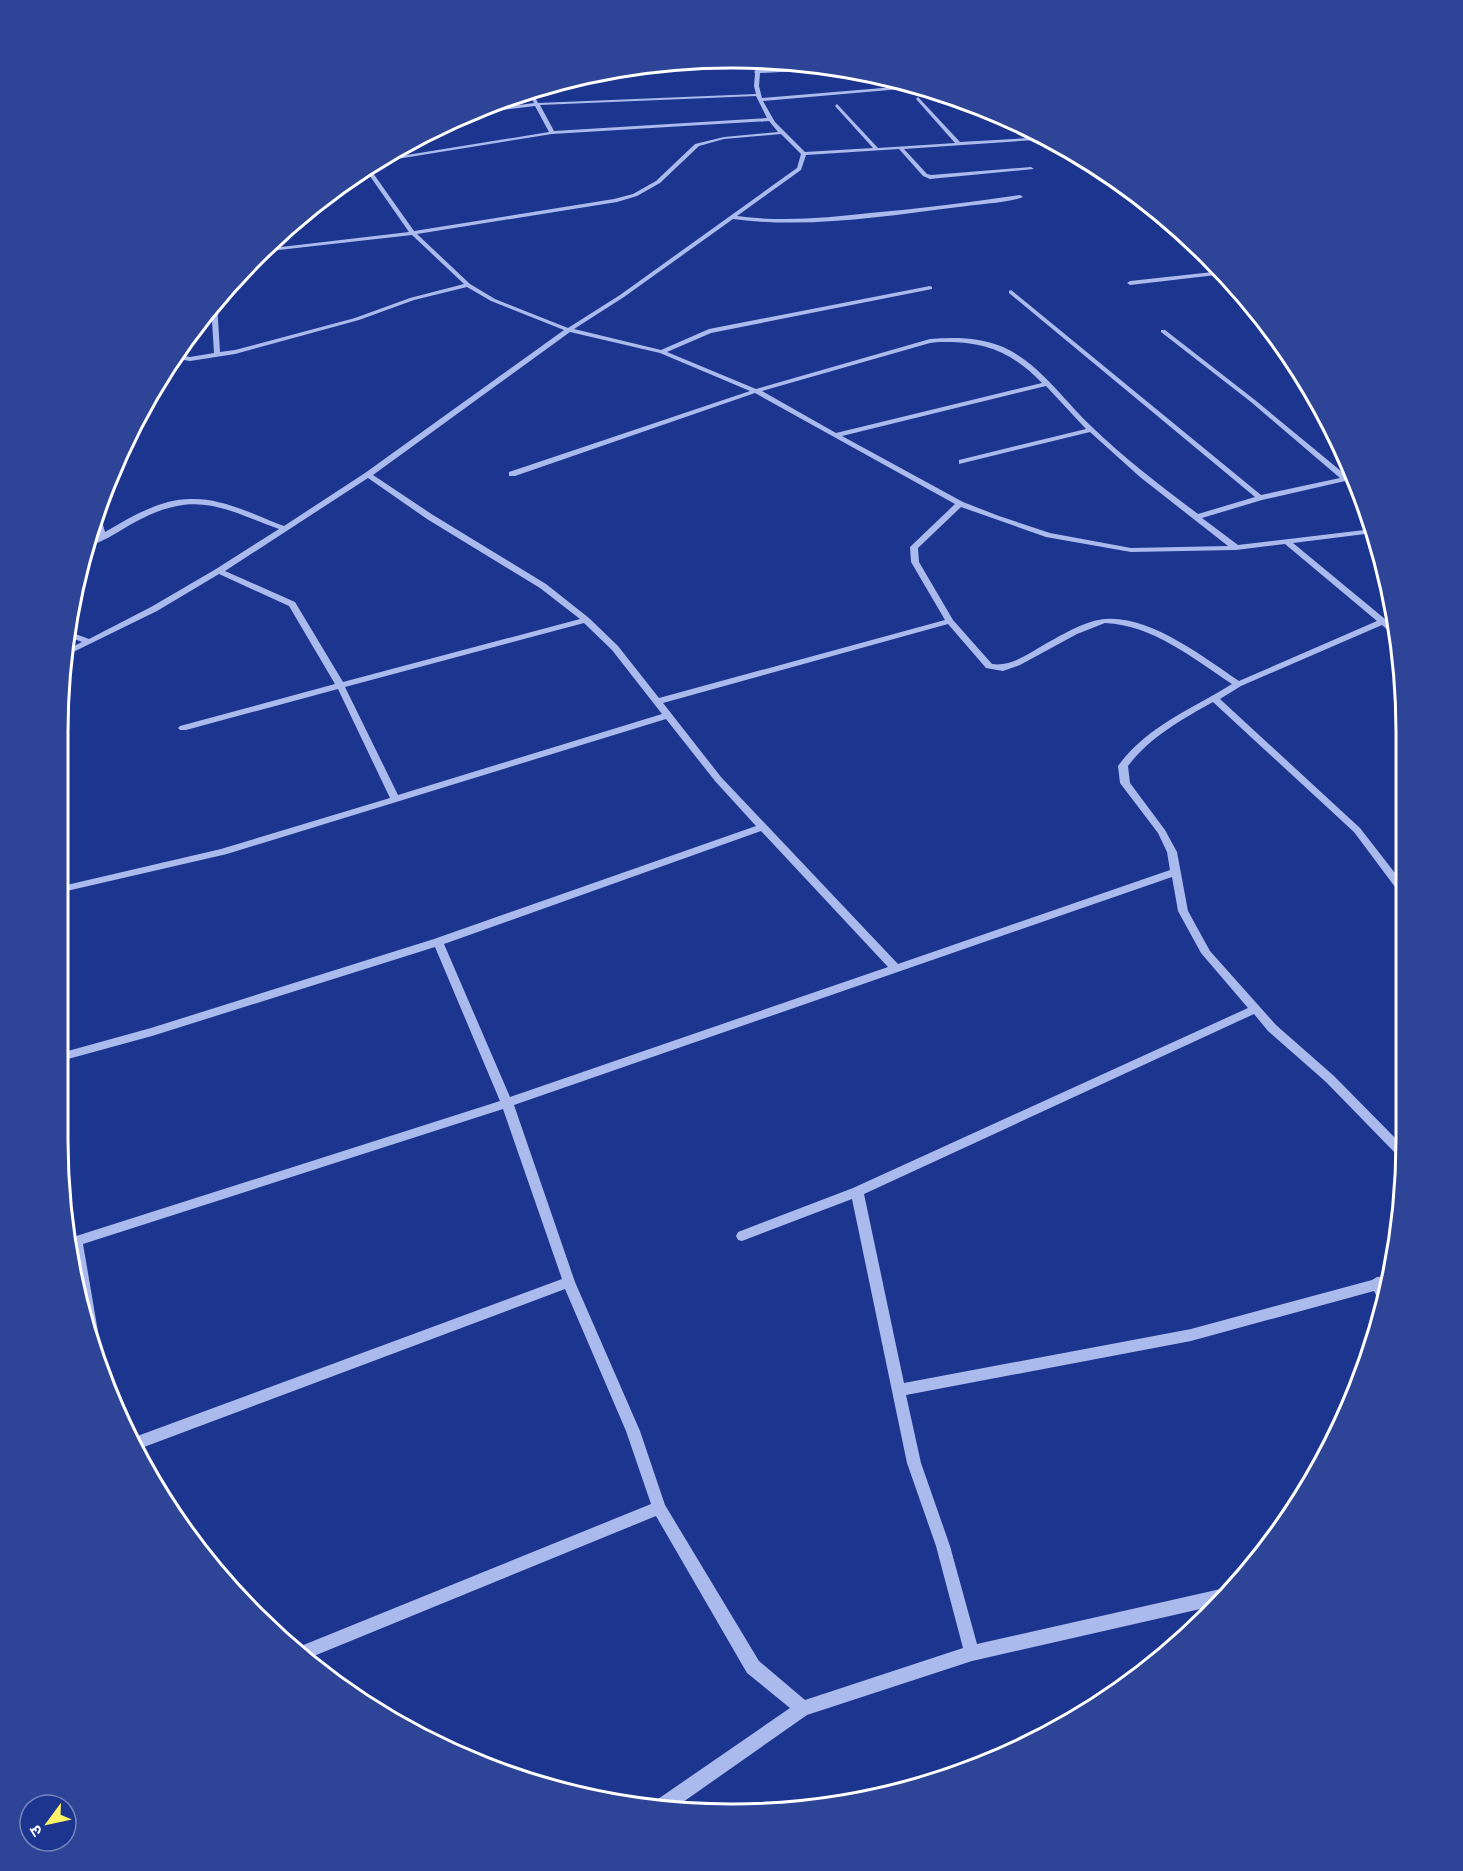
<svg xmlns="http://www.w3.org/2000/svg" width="1463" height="1871" viewBox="0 0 1463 1871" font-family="Figtree,'Noto Sans Devanagari',sans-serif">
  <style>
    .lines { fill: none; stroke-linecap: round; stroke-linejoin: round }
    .minor { fill: #aabaed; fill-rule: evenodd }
    .rim { fill: none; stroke: #fff; stroke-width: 3 }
  </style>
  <rect width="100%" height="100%" fill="#1c358e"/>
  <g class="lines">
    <path class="minor" d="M762,59h4l-5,11 78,-1 -79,4 -1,13 3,12 157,-13 5,2 -161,14 12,21 30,30 68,-4 -38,-42 2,-2 41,44 77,-5 -39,-44 2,-2 42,45 86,-5 3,2 -145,10 23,25 4,1 100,-8 3,2 -104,10 -7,-3 -24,-27 -93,6 -5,15 -64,46c44,6 89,2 133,-3 50,-4 100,-11 150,-18l3,2c-15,6 -47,7 -64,10 -74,9 -151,22 -226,12l-109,78 -50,32 87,21 48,-21 221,-43 2,1v2l-221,44 -44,19 89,37 174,-50c24,-2 50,-2 73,8 36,16 60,52 88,79 33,32 70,60 107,88l57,-17 -246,-204v-2l2,-1 250,205 79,-17 -89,-76 -90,-70v-2h4l90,70 92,76 5,-1 2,4 -92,21 -60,18 36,27 135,-16v4l-80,10 92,76h6l1,4 -2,1 4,8h-4l-8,-7 -141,61 -21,13 140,129 45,58v10l-4,-1 -47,-63 -141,-130c-32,18 -63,35 -85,64l2,17 35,47 12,22 11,59 22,40 66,74 58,51 71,72 -1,12 -4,-2 -74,-76 -58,-51 -14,-17 -390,180 40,189 287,-54 181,-49 5,-3 15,-1 -4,11 -2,1 1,2 -4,14 -3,-1 -6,-12 -183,50 -285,54 15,68 29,83 27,98 248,-56 5,2 -12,15 -246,56 -165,54 -131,92 -20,-3 2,-5 132,-91 -43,-35 -91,-157 -347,142 -13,-10 355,-144 -25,-73 -61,-142 -429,161 -4,-12 430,-159 -59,-170 -420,135 18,105 -2,4 -2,1 -14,-33 -13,-83 430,-137 -65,-154 -283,89 -95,26v-8l94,-26 283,-89 322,-113 -41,-45 -49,-62 -439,135 -169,39v-6l163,-38 169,-51 -52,-109 -152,41h-6l-2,-2 2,-2 155,-42 -46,-78 -70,-32 -62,37 -92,45 1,-6 16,-8 -13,-5 1,-5 19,7 62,-32 65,-38 63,-40c-55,-20 -81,-39 -138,-10 -18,9 -35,22 -54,28v-5l11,-6 -5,-20 3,-8 3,2 6,22c26,-15 55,-33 86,-33 32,-1 63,16 93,27l81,-53 199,-143 -73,-29 -24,-14 -53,13 -55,20 -124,34 -45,7 -18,-3 2,-4 16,3 24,-4 -3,-48 4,-4 2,2 3,49 15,-2 120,-32 55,-20 54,-14 -52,-49 -151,17 3,-3 145,-17 -44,-63 3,-3 46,65 200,-32 19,-5 23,-13 39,-37 29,-7 54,-5 -9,-11 -217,13 -180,29 4,-3 173,-28 -14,-26 -66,8 5,-3 60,-8 -7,-13 4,-1 7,14 218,-9 -2,-8 1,-13 -1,-1 4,-5 -161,7 10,-3 152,-6zM756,96l11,22 -213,13 -14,-26zM781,134l20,20 -4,14 -177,127 -52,33 -73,-29 -25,-15 -53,-50 200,-32 20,-6 23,-13 39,-37 25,-7zM570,332l90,21 90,38 -241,81v4h6l240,-83 200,111 -45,43 1,15 34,58 -286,78 -41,-52 -29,-28 -43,-34 -113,-69 -60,-40zM939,342c45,-1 72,9 103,41l-206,50 -74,-42 168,-48zM1046,386l40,43 -127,31v4l131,-32 50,45 88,69 -97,2 -81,-15 -51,-17 -36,-14 -121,-66zM368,478l59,41 113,69 40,31 -237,63 -48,-80 -70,-31zM961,507l85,30 85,15 105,-2 49,-6 92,77 -138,60c-36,-24 -88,-65 -133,-62 -20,1 -42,15 -59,24 -18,10 -35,24 -55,21l-39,-44 -34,-58 -1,-14zM584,623l28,27 50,64 -264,81 -53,-108zM1105,623c48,2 89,36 127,61 -40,25 -85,42 -114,82l2,17 38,50 9,19 3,18 -272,94 -177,-187 -58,-74 285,-79 38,44 17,3 17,-6 57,-31zM761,831l127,136 -378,130 -66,-153zM1172,877l6,34 23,42 47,55 -395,180 -115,44 -2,4 2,4 4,1 110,-42 55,264 29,83 27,102 -158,52 -46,-39 -94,-156 -25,-74 -65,-149 -61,-177z
      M1222,271l3,3 -95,11 -3,-2 3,-2z"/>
  </g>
  <path d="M0 0H1463V1871H0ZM732 68H732A664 664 0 0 1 1396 732V1140A664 664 0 0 1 732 1804H732A664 664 0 0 1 68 1140V732A664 664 0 0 1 732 68Z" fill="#2e4597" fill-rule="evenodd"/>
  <path class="rim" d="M732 68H732A664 664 0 0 1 1396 732V1140A664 664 0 0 1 732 1804H732A664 664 0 0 1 68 1140V732A664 664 0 0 1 732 68Z"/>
  <g transform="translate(48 1823) rotate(237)"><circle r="28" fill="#1c358e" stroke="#7786bb" stroke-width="1.5"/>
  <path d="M0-4.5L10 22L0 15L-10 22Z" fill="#fdf368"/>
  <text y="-9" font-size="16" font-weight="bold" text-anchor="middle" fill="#ffffff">उ</text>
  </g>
</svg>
